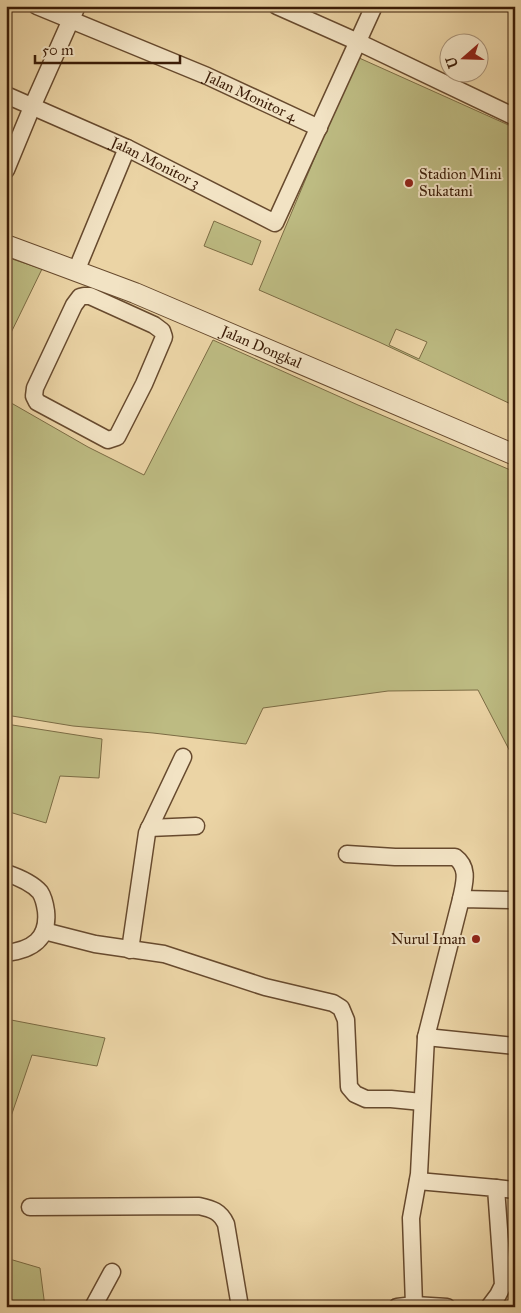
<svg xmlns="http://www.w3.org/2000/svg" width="521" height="1313" viewBox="0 0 521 1313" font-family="'IM FELL Great Primer',serif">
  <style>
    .green { fill: #bdbb82; stroke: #7c6c44; fill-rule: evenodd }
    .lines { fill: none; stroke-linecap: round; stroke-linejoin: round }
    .minor-casing { stroke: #674a2e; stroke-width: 19 }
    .tertiary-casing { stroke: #674a2e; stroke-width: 22 }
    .minor { stroke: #f2e3c4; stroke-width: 16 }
    .tertiary { stroke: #f2e3c4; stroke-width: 20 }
    .poi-dot { fill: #8f2418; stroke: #f2e3c4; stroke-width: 2 }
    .labels { text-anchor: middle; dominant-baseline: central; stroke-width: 4; stroke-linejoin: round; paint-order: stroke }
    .street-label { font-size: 15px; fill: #3b1c07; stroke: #f2e3c4 }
    .poi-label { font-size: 15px; fill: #3b1c07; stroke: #f2e3c4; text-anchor: start }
  </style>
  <rect width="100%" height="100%" fill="#ebd4a5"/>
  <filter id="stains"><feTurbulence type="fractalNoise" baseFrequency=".004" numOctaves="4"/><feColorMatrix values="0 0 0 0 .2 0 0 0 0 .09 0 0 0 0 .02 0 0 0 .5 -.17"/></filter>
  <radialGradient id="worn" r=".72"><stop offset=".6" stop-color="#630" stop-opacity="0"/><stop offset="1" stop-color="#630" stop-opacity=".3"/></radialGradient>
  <path class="green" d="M357,57l158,71v278l-136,-64 -120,-52zM396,329l31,13 -8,17 -30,-14z
    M214,221l47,20 -9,24 -48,-19z
    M6,257l36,12 -36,74z
    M213,340l145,65 157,67v289l-37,-71 -90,1 -125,17 -17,36 -93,-11 -80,-7 -67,-11v-315l82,47 56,28z
    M6,724l96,15 -3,39 -39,-2 -14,47 -40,-12z
    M6,1019l99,19 -8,28 -65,-11 -26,76z
    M6,1258l34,10 5,39h-39z"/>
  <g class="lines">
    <defs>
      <g id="minor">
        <path id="s1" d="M37,6l170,70 112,52"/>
        <path d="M277,6l81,36 157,75"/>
        <path id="s2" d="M6,95l121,53 148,75 99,-217"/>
        <path d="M6,170l26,-63 45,-101"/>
        <path d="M79,264l48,-116"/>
        <path d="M84,296h6l64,29 8,6 2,6 -20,47 -27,53 -9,3 -71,-38 -3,-6 1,-8 39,-83 6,-8z"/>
        <path d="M149,828l47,-2"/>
        <path d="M347,854l48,3h60c15,11 9,27 6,42"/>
        <path d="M6,873c12,4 26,10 34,19 4,6 5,12 6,19 3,28 -14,39 -40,42"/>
        <path d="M44,931l51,13 69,10 101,33 68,16 8,5 5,12 3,67 6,7 11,5h25l31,3"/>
        <path d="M130,950l17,-117 36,-76"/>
        <path d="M426,1037l89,9"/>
        <path d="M418,1181l78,7 7,97 -5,10 -9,12"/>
        <path d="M496,1188l19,2"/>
        <path d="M30,1207l169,-1c13,3 21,5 27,18l14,83"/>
        <path d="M414,1305l-3,-87 8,-44 7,-137 35,-138 54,1"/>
        <path d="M93,1307l19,-35"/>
        <path d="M397,1307l17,-2 33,2"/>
      </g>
      <g id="tertiary">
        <path id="s3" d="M6,245l129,48 380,162"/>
      </g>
    </defs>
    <use href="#minor" class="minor-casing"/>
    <use href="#tertiary" class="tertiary-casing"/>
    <use href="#minor" class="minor"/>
    <use href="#tertiary" class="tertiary"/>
  </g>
  <g class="poi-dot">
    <circle cx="409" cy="183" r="5"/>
    <circle cx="476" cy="939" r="5"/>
  </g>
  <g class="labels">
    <g class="street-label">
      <text stroke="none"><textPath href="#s1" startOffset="232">Jalan Monitor 4</textPath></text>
      <text stroke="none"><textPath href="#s2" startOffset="164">Jalan Monitor 3</textPath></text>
      <text stroke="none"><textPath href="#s3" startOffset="275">Jalan Dongkal</textPath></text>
    </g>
    <g class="poi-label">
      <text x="419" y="174">Stadion Mini<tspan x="419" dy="17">Sukatani</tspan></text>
      <text x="466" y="939" text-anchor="end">Nurul Iman</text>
    </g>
  </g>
  <rect width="521" height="1313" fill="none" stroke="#ebd4a5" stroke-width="25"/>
  <rect x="8" y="8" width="506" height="1298" fill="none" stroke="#3b1c07" stroke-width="2.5"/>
  <rect x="12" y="12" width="496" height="1288" fill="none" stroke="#3b1c07"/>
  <g transform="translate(464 58) rotate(250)"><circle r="24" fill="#f2e3c4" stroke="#a99378"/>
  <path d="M0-4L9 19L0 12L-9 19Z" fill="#8f2418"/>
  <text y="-8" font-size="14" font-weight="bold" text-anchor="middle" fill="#3b1c07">U</text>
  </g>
  <path d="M35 55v8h145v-8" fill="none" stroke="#3b1c07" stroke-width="2.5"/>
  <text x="42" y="55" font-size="15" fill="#3b1c07" stroke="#f2e3c4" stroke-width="4" paint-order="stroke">50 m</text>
  <rect width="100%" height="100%" filter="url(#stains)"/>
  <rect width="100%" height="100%" fill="url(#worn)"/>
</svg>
